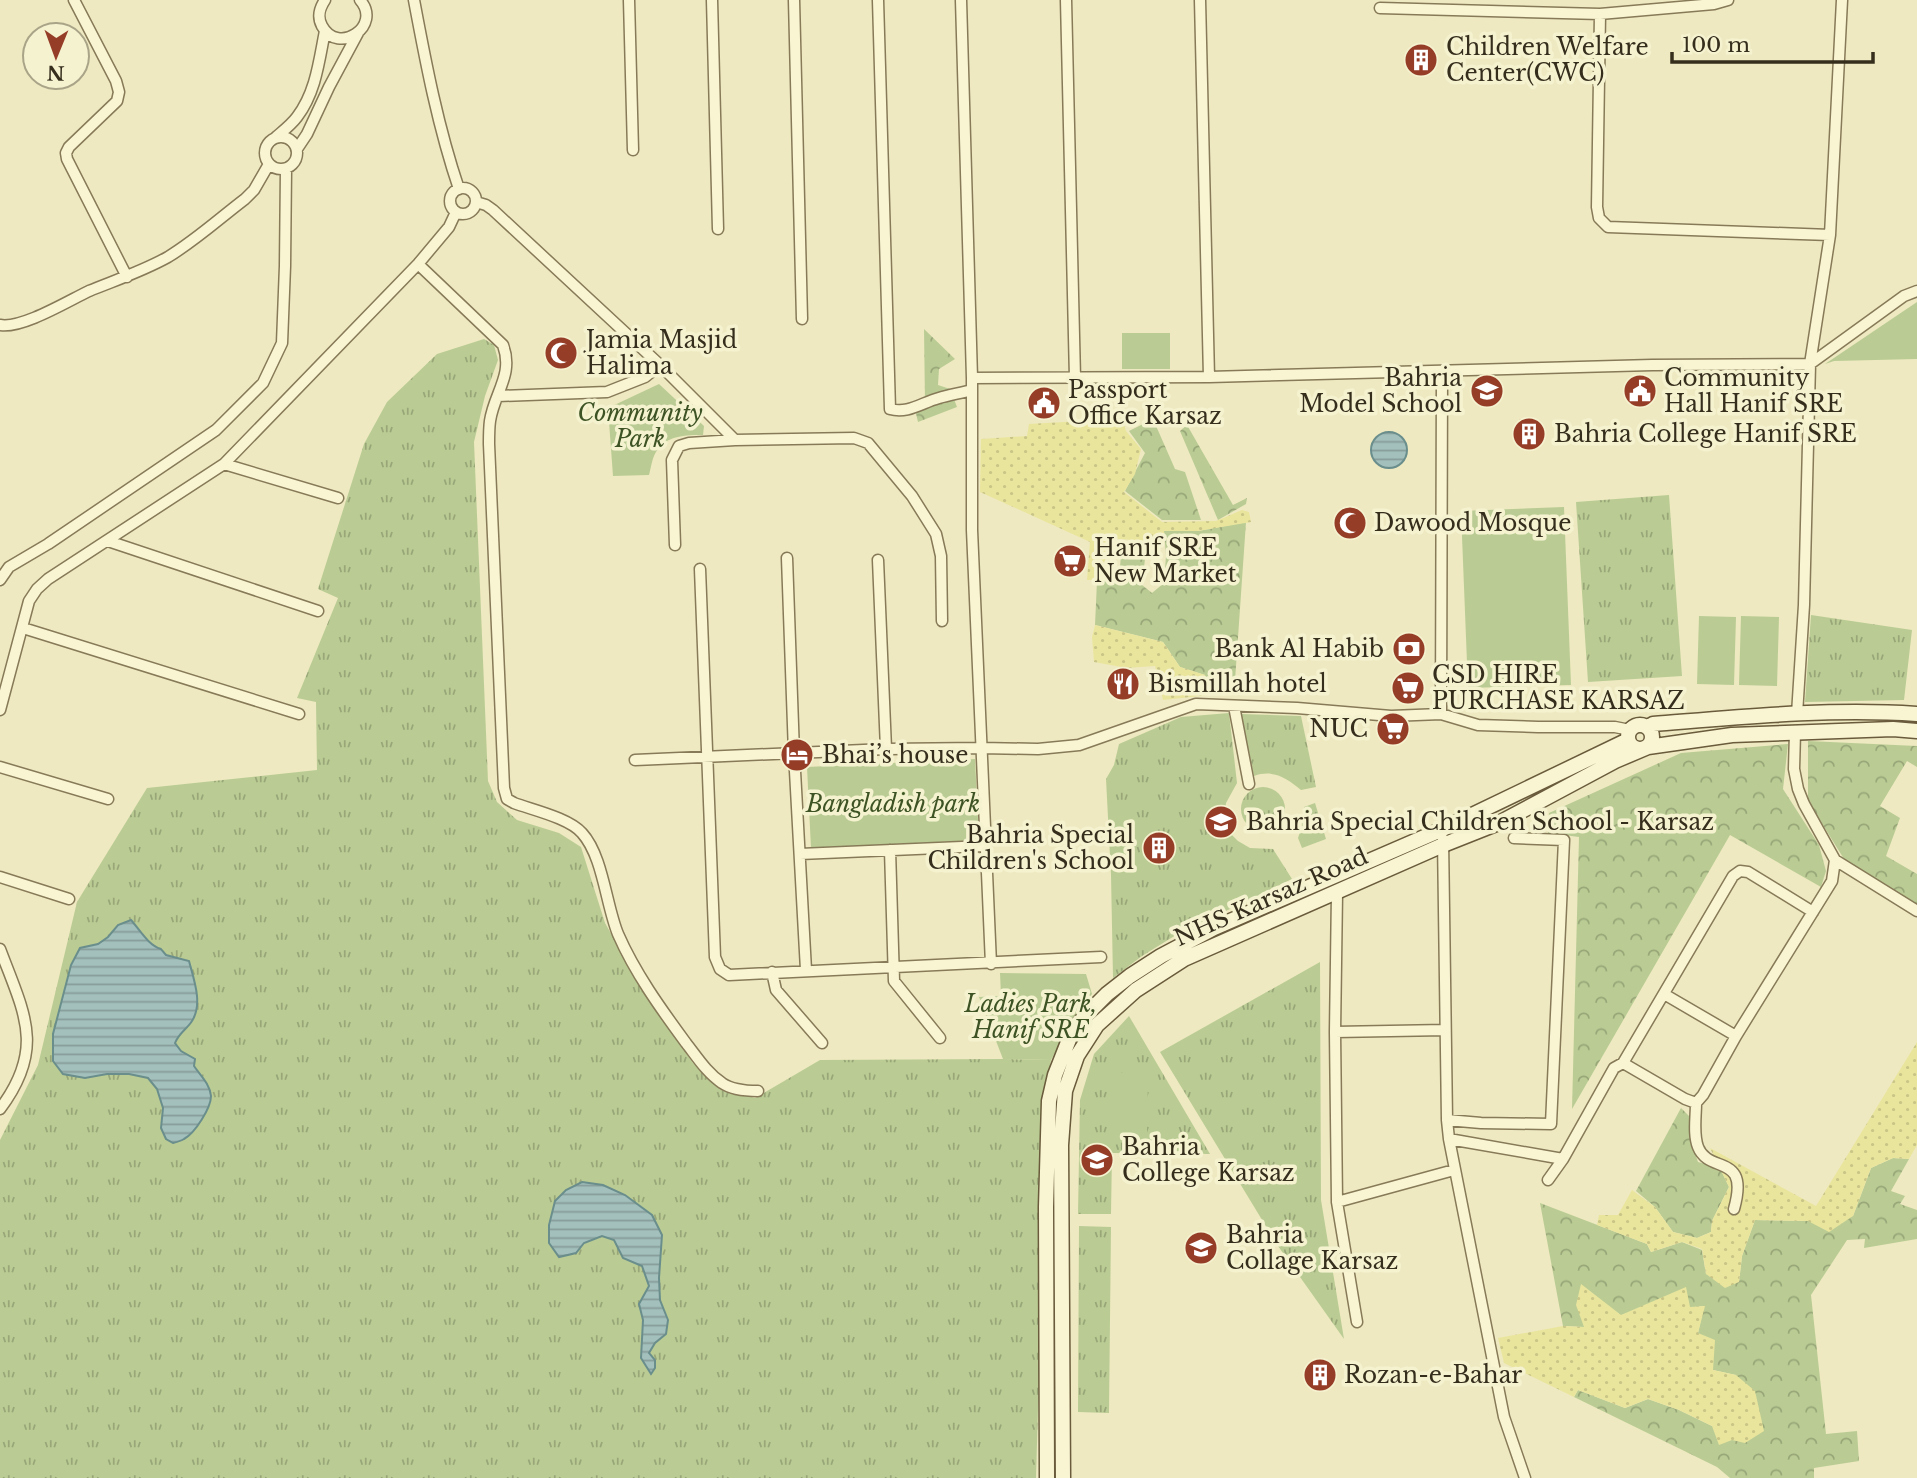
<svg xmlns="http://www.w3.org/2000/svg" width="1917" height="1478" viewBox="0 0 1917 1478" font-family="'Libre Baskerville',serif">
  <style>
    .grass { fill: url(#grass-tufts) }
    .forest { fill: url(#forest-crowns) }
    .sand { fill: url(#sand-dots) }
    .park { fill: #bacc94 }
    .water { fill: url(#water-rules); stroke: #6a8e8c; stroke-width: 2 }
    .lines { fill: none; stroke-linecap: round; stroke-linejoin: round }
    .street-casing { stroke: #877a58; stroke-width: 13 }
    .secondary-casing { stroke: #695b3b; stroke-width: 17 }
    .street { stroke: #f9f5d3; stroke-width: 10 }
    .secondary { stroke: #f9f5d3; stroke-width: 14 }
    .labels { text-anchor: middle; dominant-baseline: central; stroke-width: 7; stroke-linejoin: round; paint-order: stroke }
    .poi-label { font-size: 23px; fill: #362e1d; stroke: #f5f2d0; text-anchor: start }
    .park-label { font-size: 23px; font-style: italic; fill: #3d5323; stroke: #f5f2d0 }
    .street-label { font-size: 23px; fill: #362e1d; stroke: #f5f2d0 }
  </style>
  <defs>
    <pattern id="grass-tufts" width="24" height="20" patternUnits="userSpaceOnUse" patternTransform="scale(1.75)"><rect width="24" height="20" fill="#bacc94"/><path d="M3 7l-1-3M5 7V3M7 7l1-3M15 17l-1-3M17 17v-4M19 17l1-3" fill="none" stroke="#98a678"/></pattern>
    <pattern id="forest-crowns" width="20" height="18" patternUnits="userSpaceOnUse" patternTransform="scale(1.75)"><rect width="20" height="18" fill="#bacc94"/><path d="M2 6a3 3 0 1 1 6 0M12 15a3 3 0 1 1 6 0" fill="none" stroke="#98a678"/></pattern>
    <pattern id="sand-dots" width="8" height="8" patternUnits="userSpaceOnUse" patternTransform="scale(1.75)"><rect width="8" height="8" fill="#eae59d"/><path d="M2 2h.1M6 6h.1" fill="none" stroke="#c9c587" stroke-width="1.8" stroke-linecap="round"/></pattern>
    <pattern id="water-rules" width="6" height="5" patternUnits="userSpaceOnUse" patternTransform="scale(1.75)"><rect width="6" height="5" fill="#a3c0bd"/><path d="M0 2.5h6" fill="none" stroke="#869c99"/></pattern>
  </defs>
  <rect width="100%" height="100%" fill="#eee9c0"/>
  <path class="grass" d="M484,339l10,6 4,15 -13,36 -11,46 14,339 9,21 20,18 42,13 22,14 24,76 41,72 47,68 27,25 35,10 65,-38 183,-1 48,1 -9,48 -2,232 -4,138h-1036v-338l38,-75 39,-163 70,-114 170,-18 -1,-68 -19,-4 41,-100 -20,-9 46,-145 23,-42 50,-48z
    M1669,495l13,181 -94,6 -12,-180z
    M1811,615l101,15 -8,70 -99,2z
    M1229,713l8,70 -11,20 -2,15 5,14 9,9 12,7 23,1 19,30 -116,56 -34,21 -29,22 -2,-103 -5,-96 8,-14 5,-21 62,-27z
    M1241,714l60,2 15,71 -15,3c-14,-12 -28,-21 -47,-14z
    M1241 809a22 22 0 1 1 44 0a22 22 0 1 1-44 0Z
    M1315,803l11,36 -24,9 -4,-10 4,-12 2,-19z
    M1320,962l1,238 23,139 -66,-93 -118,-194z
    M1129,1016l81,138 -98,-1 -1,61h-33l2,-114 14,-46z
    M1079,1226l32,1 -2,186 -31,-1z"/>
  <path class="forest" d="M924,329l31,30 -16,10 -1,16 12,4 7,18 -39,15 -4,-17 11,-2z
    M1153,419l22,50 10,3 16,48h-39l-37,-29 20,-38 -16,-22z
    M1187,425l46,80 14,-7 -1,6 -28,16 -38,-89z
    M1246,522l-12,173h-25l-4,-20 -25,-8 -17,-25 -68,-17 2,-44 22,-2 2,-24 26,-14 -5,44 10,8 12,-10 2,-27 -2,-25h34z
    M1808,741l109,5v21l-10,-6 -27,45 20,12 -14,38 31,18v32l-73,-47 -36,-58z
    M1788,744l-5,45 36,56 7,26 -5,16 -91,-52 -158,274 7,-272 -31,-4 1,-20 132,-60z
    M1681,1108l8,8 2,26 7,20 22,6 9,19 -17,34 -1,11 -14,6 -24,-6 -18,-25 -19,-16z
    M1893,1158l16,1 -18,32 14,5 -5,8 17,6v29l-53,9 1,-9 -18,1 -36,55 15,139 31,-3 2,30 -45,7v10h-84l-13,-11 -143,-70 4,-7 47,18 23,-9 31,11 33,16 24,-51 -23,-5 -15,-37 6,-27 -83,9 -37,12 -21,-1 -23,-123 107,41 4,8 31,-10 20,8 4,24 33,8 3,-26 13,-36 53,1 45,-5 18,-48z"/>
  <path class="sand" d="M1081,421l43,3 2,7 15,18 -6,25 -11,18 38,30 54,-1 26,-11 7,2 2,10 -53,9h-34l1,9 -18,1 -41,-3 -2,42h-17l3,-38 -110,-50 1,-53 46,-3 2,-12z
    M1095,625l68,17 17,25 25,8 4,20 -46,5 -8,-34 -28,2 -33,-6 -2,-25z
    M1917,1042v103l-8,14 -16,-1 -22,10 -18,48 -24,16 -21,-11 -53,-1 -13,36 -3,26 -14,6 -19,-14 -4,-25 -20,-7 -31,10 -4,-8 -50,-19 2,-10h19l14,-25 23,17 18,25 24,6 14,-6 1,-11 17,-34 -19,-39 106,58z
    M1581,1284l40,31 65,-28 4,20 15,-1 -7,27 17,7 -2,30 23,5 19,16 9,40 -19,12 -13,-3 -13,5 -7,-19 -33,-16 -31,-11 -23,9 -47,-18 -4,7 -70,-34 -6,-25 65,-12 21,1 -8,-22z"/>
  <path class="park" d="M1917,302v57l-83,2 -9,3z
    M1122,333h48v36h-48z
    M659,384l45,42 -1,9c-17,0 -37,0 -47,17 -4,6 -5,16 -7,23l-36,1 -5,-68z
    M1564,507l7,178 -103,3 -7,-177z
    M1699,616l37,1 -2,68 -37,-1z
    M1741,616l38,1 -2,69 -38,-1z
    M975,759l4,81 -168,8 -4,-81z
    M1000,973l86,1 6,20 -19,25 -22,41 -48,-1 -24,-62 22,-1z
    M1148,1072l-1,65h-34l-1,-64z"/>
  <path class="water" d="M1371 450a18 18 0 1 1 36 0a18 18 0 1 1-36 0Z
    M131,920c9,10 17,25 30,29l5,6 23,6c5,19 14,43 3,60 -5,8 -13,12 -17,22l6,8 14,8 -1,7c6,9 16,18 17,30 0,12 -16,37 -27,43 -3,2 -7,3 -11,4l-7,-4 -5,-11 2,-20 -6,-19 -9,-11 -19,-4h-22l-22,4 -22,-4 -10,-13v-27l18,-69 9,-17 18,-4 10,-7 10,-12z
    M582,1182l21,3 22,10 27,20 10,20 -3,43 1,22 8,20 -2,14 -11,9 -6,10 6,7v8l-4,6 -10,-16 2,-38 -4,-16 10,-18 -7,-20 -19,-8 -9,-18 -12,-4 -18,7 -8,10 -17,4 -10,-14v-18l6,-24 11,-11z"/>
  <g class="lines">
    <defs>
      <path id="street" d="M74,0l42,81 3,11 -2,9 -48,46 -3,6 1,6 60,118
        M325,0c-6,9 -8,17 -3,26 16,30 61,0 38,-26
        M414,0c12,64 24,127 45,189
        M629,0l4,150
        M712,0l6,229
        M794,0l8,319
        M878,0l12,409c18,5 31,-6 49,-11 10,-3 22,-5 33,-8
        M961,0l11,378v152l19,434
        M1066,0l9,378
        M1200,0l9,377
        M1380,8l220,6 114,-10 14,-4
        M1600,14l-3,193 2,11 9,9 222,8 -20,129 -6,241 -7,109
        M265 153a16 16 0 1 1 32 0a16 16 0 1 1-32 0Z
        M276,137c7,-6 15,-12 21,-20 19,-25 22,-56 28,-86
        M297,149l10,-15 22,-47 29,-54
        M450 201a13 13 0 1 1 26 0a13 13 0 1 1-26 0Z
        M476,202l10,3 7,5 167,155 75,75
        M1830,235l12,-235
        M418,264l85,81c11,30 -9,48 -13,76 -1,7 -1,15 -1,23l15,344 3,11 7,4c19,7 55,15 68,30 21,23 24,72 36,101 17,39 43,75 68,109 11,14 21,30 36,40 10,7 24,8 36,8
        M0,325c22,4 68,-24 89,-34 27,-11 54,-20 79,-34 28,-17 52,-39 77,-58l9,-9 15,-26
        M972,378l237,-1 443,-12 158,-1 94,-68 13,-5
        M498,396l109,-4 38,-15 15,-12
        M224,464l114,34
        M108,541l210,70
        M675,545l-3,-85 7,-14 10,-3 46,-3 119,-2 14,5 44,53 24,38 5,22 1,65
        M787,558l7,195 12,217
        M878,560l8,189
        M700,569l15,388 5,12 9,6 372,-18
        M0,580l9,-13 39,-23 168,-114 47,-47 19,-40 3,-77 1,-97
        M23,628l276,86
        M1234,706l15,78
        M0,710l29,-109 8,-12 11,-10 176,-115 194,-200 31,-37 7,-15
        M1441,714l1,-342
        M635,760l251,-11 95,-1 57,1 41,-4 117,-41 101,4 94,8 50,-2 37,11 60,2h77l15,3
        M0,767l108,32
        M1443,839l4,281 2,19 55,278 21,61
        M890,850l4,131 46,57
        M800,854l185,-8
        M1835,860l82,51
        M0,877l69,22
        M1337,893l-2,139 2,170 20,120
        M0,949c24,64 46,99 0,160
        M772,972l4,18 46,53
        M1664,994l72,42
        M1335,1032l110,-2
        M1623,1063l110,-187 7,-5 8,1 65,40
        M1696,1103c0,14 -3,31 2,44 11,28 52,5 36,62
        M1447,1120l34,3 70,1 13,-284 -50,-2
        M1449,1139l114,20 51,-91 9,-5 62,36 11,4 7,-8 33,-59 96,-155 3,-21 -31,-56 -6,-15 -4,-20 1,-37
        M1548,1180l15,-21
        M1337,1202l117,-32"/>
      <path id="secondary" d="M1628 737a12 12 0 1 1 24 0a12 12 0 1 1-24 0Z
        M1648,728l5,-4c88,-7 176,-16 264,-10
        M1047,1478l-1,-271 3,-106 6,-26 17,-43 15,-18 20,-20 23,-18 31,-20 53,-28 229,-99 185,-89
        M1063,1478l-2,-333 4,-54 12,-35 20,-31 39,-35 48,-31 259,-114 58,-23 114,-61 33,-14 84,-12 161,-6 24,2"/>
    </defs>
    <use href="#street" class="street-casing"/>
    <use href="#secondary" class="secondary-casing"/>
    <use href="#street" class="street"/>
    <use href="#secondary" class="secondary"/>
  </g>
  <defs>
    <symbol id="building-disc" viewBox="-11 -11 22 22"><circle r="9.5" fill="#963d28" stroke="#f5f2d0"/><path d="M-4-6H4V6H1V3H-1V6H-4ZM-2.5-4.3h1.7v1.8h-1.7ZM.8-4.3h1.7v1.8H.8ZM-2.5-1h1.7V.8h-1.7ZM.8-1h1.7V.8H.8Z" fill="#fff"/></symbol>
    <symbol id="mosque-disc" viewBox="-11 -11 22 22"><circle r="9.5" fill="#963d28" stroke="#f5f2d0"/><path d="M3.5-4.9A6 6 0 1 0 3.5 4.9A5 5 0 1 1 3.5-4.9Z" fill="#fff"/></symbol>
    <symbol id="school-disc" viewBox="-11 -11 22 22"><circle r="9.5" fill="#963d28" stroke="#f5f2d0"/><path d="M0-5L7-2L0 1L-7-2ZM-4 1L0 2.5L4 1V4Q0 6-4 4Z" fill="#fff"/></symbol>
    <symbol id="civic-disc" viewBox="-11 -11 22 22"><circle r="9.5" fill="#963d28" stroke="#f5f2d0"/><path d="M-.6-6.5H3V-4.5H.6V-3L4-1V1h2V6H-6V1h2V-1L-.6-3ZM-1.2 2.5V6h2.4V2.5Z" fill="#fff"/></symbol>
    <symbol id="supermarket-disc" viewBox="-11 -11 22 22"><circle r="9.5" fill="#963d28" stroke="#f5f2d0"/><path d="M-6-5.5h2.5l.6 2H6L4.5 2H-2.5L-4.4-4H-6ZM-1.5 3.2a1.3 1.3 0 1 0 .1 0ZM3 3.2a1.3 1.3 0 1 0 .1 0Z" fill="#fff"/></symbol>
    <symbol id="bank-disc" viewBox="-11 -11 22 22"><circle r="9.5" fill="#963d28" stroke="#f5f2d0"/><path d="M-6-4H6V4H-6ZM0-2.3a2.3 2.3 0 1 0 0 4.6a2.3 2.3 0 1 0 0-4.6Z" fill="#fff"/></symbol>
    <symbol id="restaurant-disc" viewBox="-11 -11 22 22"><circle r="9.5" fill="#963d28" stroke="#f5f2d0"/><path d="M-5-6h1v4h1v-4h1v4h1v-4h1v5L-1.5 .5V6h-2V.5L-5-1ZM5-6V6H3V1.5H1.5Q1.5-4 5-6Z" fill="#fff"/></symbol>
    <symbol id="hotel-disc" viewBox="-11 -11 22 22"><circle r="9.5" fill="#963d28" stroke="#f5f2d0"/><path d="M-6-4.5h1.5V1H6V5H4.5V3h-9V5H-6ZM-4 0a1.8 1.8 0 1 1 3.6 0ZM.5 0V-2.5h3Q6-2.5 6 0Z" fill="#fff"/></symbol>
    <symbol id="university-disc" viewBox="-11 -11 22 22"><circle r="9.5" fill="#963d28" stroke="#f5f2d0"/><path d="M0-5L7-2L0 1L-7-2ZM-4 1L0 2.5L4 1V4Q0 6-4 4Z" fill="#fff"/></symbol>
  </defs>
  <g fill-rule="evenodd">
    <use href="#building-disc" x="1402" y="41" width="38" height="38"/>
    <use href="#mosque-disc" x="542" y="334" width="38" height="38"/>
    <use href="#school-disc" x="1468" y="372" width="38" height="38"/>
    <use href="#civic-disc" x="1621" y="372" width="38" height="38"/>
    <use href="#civic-disc" x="1025" y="384" width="38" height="38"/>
    <use href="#building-disc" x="1510" y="415" width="38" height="38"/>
    <use href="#mosque-disc" x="1331" y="504" width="38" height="38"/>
    <use href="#supermarket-disc" x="1051" y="542" width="38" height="38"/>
    <use href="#bank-disc" x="1390" y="630" width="38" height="38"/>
    <use href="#restaurant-disc" x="1104" y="665" width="38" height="38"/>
    <use href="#supermarket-disc" x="1389" y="669" width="38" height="38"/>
    <use href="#supermarket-disc" x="1374" y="710" width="38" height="38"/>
    <use href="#hotel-disc" x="778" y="736" width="38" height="38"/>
    <use href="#school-disc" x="1202" y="803" width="38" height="38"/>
    <use href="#building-disc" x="1140" y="829" width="38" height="38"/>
    <use href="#university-disc" x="1078" y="1141" width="38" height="38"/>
    <use href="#university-disc" x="1182" y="1229" width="38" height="38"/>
    <use href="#building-disc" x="1301" y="1356" width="38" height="38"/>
  </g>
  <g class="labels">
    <g class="poi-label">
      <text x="1446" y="47">Children Welfare<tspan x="1446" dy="26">Center(CWC)</tspan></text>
      <text x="586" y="340">Jamia Masjid<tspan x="586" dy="26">Halima</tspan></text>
      <text x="1462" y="378" text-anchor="end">Bahria<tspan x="1462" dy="26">Model School</tspan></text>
      <text x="1664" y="378">Community<tspan x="1664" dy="26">Hall Hanif SRE</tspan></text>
      <text x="1068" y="390">Passport<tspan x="1068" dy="26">Office Karsaz</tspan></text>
      <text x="1554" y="434">Bahria College Hanif SRE</text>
      <text x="1374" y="523">Dawood Mosque</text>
      <text x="1094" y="548">Hanif SRE<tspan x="1094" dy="26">New Market</tspan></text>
      <text x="1384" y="649" text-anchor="end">Bank Al Habib</text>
      <text x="1432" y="675">CSD HIRE<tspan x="1432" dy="26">PURCHASE KARSAZ</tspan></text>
      <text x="1148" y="684">Bismillah hotel</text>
      <text x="1368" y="729" text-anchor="end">NUC</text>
      <text x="822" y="755">Bhai’s house</text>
      <text x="1246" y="822">Bahria Special Children School - Karsaz</text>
      <text x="1134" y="835" text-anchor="end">Bahria Special<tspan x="1134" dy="26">Children's School</tspan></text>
      <text x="1122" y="1147">Bahria<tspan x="1122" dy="26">College Karsaz</tspan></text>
      <text x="1226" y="1235">Bahria<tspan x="1226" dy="26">Collage Karsaz</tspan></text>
      <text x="1344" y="1375">Rozan-e-Bahar</text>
    </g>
    <g class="park-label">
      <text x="640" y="413">Community<tspan x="640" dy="26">Park</tspan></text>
      <text x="893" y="804">Bangladish park</text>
      <text x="1031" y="1004">Ladies Park,<tspan x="1031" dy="26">Hanif SRE</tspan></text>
    </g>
    <g class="street-label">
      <text transform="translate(1271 897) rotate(-24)">NHS Karsaz Road</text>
    </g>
  </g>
  <g transform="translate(56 56) rotate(181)"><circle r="33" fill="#f5f2d0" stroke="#a9a488" stroke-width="2"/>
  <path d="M0-5L12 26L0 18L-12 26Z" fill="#963d28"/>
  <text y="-10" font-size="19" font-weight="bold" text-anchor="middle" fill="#362e1d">N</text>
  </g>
  <path d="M1672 52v10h201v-10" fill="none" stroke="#362e1d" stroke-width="3.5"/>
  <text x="1682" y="52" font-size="21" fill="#362e1d" stroke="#f5f2d0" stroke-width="5" paint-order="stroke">100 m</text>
</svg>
